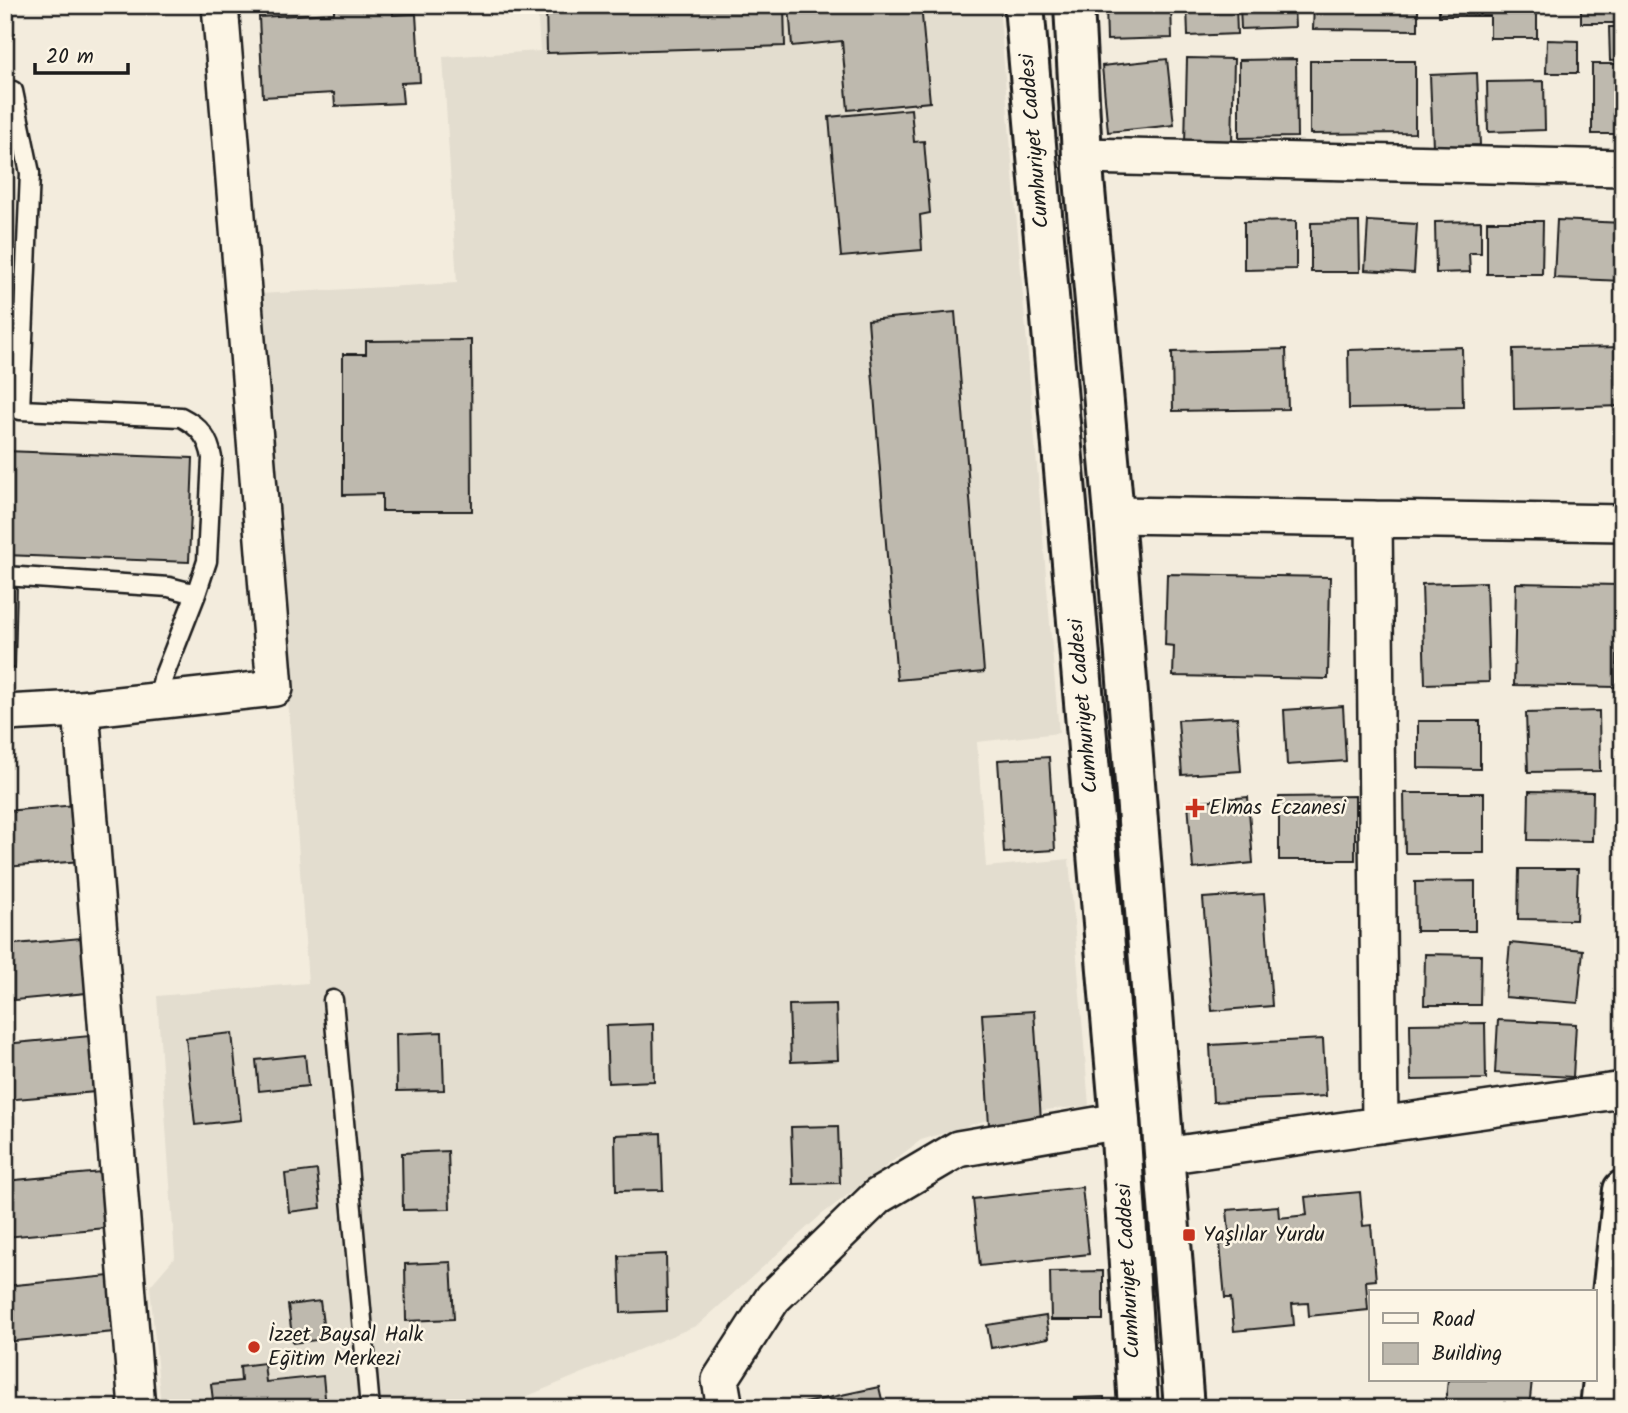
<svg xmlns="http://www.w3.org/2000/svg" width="1628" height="1413" viewBox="0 0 1628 1413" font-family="Kalam,sans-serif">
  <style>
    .built { fill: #e3ddcf }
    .building { fill: #beb9ae; stroke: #1c1c1c; stroke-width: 2 }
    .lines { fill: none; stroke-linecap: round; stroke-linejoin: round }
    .service-casing { stroke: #1c1c1c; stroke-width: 23 }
    .minor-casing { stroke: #1c1c1c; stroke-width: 40 }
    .secondary-casing { stroke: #1c1c1c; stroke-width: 44 }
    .primary-casing { stroke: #1c1c1c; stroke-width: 44 }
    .service { stroke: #fcf5e5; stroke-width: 18 }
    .minor { stroke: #fcf5e5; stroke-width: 35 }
    .secondary { stroke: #fcf5e5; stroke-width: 38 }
    .primary { stroke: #fcf5e5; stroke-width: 38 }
    .poi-dot { fill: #c8321e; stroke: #fcf5e5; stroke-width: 2.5 }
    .labels { text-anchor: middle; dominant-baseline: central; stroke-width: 5; stroke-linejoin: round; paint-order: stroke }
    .street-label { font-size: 21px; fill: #1c1c1c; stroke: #fcf5e5 }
    .poi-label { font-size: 21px; fill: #1c1c1c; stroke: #fcf5e5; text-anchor: start }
  </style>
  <rect width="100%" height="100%" fill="#f3ecdd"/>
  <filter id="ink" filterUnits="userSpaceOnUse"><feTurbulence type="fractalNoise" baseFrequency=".0143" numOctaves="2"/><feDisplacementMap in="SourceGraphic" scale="14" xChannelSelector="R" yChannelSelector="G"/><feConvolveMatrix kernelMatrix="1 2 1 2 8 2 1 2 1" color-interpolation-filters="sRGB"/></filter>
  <g filter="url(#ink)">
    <path class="built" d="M537,5h462l60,728 -82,9 9,125 83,-8 20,247 -79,7 -89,27 -100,75 -123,110 -199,83h-338l-11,-122 25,-29 -18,-261 151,-13 -49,-689 198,-11 -14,-226 97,-6z"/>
    <path class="building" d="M334,5h59v10l23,-1 4,68 -19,1 2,20 -68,3 -1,-13 -71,4 -4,-80 75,-4z
      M546,5h238l1,41 -238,7z
      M789,5h132l9,97 -82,8 -6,-69 -50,5z
      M1106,5h65l1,33 -65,2z
      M1187,5h49l1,29 -49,2z
      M1240,5h54l1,22 -54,2z
      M1314,5h104v25l-105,-1z
      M1439,5h98v33h-47v-22h-51z
      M1581,5h42v18h-42z
      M1609,27h14v33l-13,1z
      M1547,40l31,1v32h-32z
      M1187,58l47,1 -2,86 -47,-1z
      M1167,59l7,66 -66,7 -6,-66z
      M1296,59l1,78 -58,1v-78z
      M1310,61h105v72l-105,1z
      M1592,64h31v70h-31z
      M1477,73l3,72 -47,2 -3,-72z
      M1544,81l1,49 -57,2 -1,-50z
      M911,109l3,33 10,-1 6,72 -10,2 2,35 -81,7 -12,-140z
      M1557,220l66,3v58l-69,-3z
      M1296,221v48l-52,1v-48z
      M1368,221l49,3 -3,49 -49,-3z
      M1481,221v32h-12l1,19 -34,1 -1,-51z
      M1487,221h56l-1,53h-55z
      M1359,222l1,50h-49v-49z
      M955,312l29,360 -87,8 -29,-360z
      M471,340l1,171h-90v-17l-39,1v-141h23v-13z
      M1462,347l1,60 -114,2 -1,-59z
      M1623,347v59l-109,3 -1,-60z
      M1286,349l2,60 -115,2 -1,-59z
      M5,451l188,7 -4,104 -184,-7z
      M1167,574l163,3 -2,102 -155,-3 1,-30 -9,-1z
      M1486,582l3,100 -64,2 -3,-100z
      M1516,583l103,2 -3,102 -102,-2z
      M5,584h12l-2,84h-10z
      M1343,706l3,55 -59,4 -3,-55z
      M1599,711l1,60 -72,1 -2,-59z
      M1237,717l4,54 -59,4 -4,-55z
      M1418,721h62v48l-62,-1z
      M1049,757l6,93 -51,3 -6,-93z
      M1529,791l64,1 -1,49 -64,-1z
      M1404,793h80v60h-79z
      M1355,796v64h-76v-63z
      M1248,797l5,66 -60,6 -5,-67z
      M76,805l5,56 -76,6v-56z
      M1519,869h59l-2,51 -58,-1z
      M1475,881v50h-59l-1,-49z
      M1264,894l8,112 -60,5 -9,-113z
      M81,938l5,55 -81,8v-56z
      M1510,943l73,7 -5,53 -73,-6z
      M1425,954l56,1 -1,50h-56z
      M836,1004l2,56 -47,2 -2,-57z
      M1034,1011l7,110 -52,4 -7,-111z
      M1498,1020l78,4 -3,53 -78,-4z
      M1485,1023l1,56 -75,1 -1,-56z
      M653,1024l1,57 -46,2 -2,-57z
      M442,1032l2,58 -47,1 -1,-57z
      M232,1033l9,87 -46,5 -9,-87z
      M90,1036l5,56 -90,8v-56z
      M1323,1039l3,57 -113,6 -3,-57z
      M305,1055l3,31 -49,5 -3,-31z
      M838,1126l2,57 -47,1 -2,-57z
      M661,1133l2,57 -47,1 -1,-56z
      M448,1151l2,58 -47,1 -1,-57z
      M317,1170l4,38 -32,4 -4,-38z
      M101,1172l5,56 -101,9v-56z
      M1082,1187l7,67 -109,12 -7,-67z
      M1360,1192l3,34 8,-1 5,55 -10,1 2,29 -59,6 -1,-13 -16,1 2,21 -60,6 -3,-33h-6l-5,-54 10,-1 -3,-33 51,-4 1,12 28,-3 -2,-18z
      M666,1254l1,57 -46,2 -2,-57z
      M451,1262l3,57 -48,2 -1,-57z
      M1103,1271v49h-52l-1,-48z
      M109,1276l5,56 -109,10v-56z
      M320,1301l5,38 -32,4 -5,-38z
      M1046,1316l3,22 -58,10 -4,-23z
      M264,1363l2,19 57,-6 3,32h-112l-3,-24 30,-3 -1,-15z
      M1448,1380h84l-3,28h-84z
      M879,1387l5,21h-93l-1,-2z
      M1104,1397l1,11h-30l-1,-10z"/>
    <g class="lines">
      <defs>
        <path id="service" d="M13,91l17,82 -10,237 161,7c18,9 28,21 31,41l-5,103 -11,33 -33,84 -4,22
          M5,576l164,11 27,7
          M333,1000l37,408"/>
        <path id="minor" d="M1082,156l541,12
          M1114,515l509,8
          M1374,519l6,606
          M81,709l194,-21 -55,-683
          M5,713l76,-4 56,699
          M1164,1156l459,-66
          M725,1408l-5,-28 53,-82 105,-102 80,-47 162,-28"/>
        <path id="secondary" d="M1600,1408l23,-218"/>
        <path id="primary" d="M1024,5l96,1116 18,287
          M1074,5l8,151 32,359 70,893"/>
      </defs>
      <use href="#service" class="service-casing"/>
      <use href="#minor" class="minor-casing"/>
      <use href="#secondary" class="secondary-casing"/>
      <use href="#primary" class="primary-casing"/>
      <use href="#service" class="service"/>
      <use href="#minor" class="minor"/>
      <use href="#secondary" class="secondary"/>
      <use href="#primary" class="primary"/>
    </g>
  </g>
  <g class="poi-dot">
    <path d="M1191.5 797.5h7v7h7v7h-7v7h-7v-7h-7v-7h7z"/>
    <rect x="1182" y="1228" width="14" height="14" rx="3.5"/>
    <circle cx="254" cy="1347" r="7"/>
  </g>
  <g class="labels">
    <g class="street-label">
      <text transform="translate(1035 141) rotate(-95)">Cumhuriyet Caddesi</text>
      <text transform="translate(1084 706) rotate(-95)">Cumhuriyet Caddesi</text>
      <text transform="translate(1129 1271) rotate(-93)">Cumhuriyet Caddesi</text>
    </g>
    <g class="poi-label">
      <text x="1209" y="808">Elmas Eczanesi</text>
      <text x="1203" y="1235">Yaşlılar Yurdu</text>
      <text x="268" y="1335">İzzet Baysal Halk<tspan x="268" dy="24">Eğitim Merkezi</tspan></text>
    </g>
  </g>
  <rect width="1628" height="1413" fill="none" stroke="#fcf5e5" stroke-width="28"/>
  <rect x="14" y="14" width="1600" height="1385" fill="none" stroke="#1c1c1c" stroke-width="2.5" filter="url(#ink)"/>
  <rect x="1369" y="1290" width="228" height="91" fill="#fcf5e5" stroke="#a29e95" stroke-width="2"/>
  <rect x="1383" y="1313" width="35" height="10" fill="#fcf5e5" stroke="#a29e95" stroke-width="2"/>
  <text x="1432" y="1326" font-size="21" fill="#1c1c1c">Road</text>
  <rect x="1383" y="1343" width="35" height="21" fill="#beb9ae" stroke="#a29e95" stroke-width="2"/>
  <text x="1432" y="1360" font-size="21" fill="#1c1c1c">Building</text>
  <path d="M35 63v10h93v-10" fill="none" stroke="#1c1c1c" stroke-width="3.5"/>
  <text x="46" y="63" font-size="21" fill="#1c1c1c" stroke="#fcf5e5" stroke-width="5" paint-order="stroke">20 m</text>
</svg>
